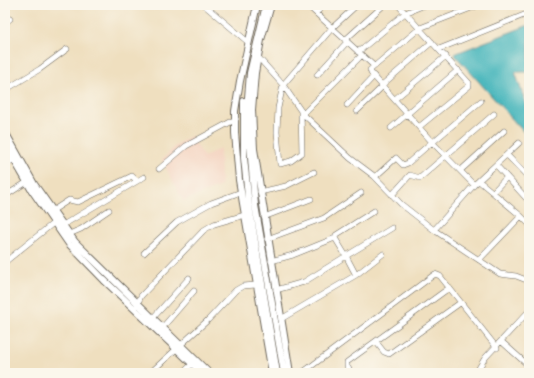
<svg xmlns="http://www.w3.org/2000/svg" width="534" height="378" viewBox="0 0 534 378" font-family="'Libre Bodoni',serif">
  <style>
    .built { fill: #f4d3c0 }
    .water { fill: #45b5bb; stroke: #387073 }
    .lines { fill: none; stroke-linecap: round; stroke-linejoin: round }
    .minor-casing { stroke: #706a5f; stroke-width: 6 }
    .major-casing { stroke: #706a5f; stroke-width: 8 }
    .minor { stroke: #fff; stroke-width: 5 }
    .major { stroke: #fff; stroke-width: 6 }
  </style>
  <rect width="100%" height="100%" fill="#fbf7ec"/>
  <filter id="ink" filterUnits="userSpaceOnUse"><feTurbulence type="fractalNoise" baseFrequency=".025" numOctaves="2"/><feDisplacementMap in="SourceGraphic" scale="8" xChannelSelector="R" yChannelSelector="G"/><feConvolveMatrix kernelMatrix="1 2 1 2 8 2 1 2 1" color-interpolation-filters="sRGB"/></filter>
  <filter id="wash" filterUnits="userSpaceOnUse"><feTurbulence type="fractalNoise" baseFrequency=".012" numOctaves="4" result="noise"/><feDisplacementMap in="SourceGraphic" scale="16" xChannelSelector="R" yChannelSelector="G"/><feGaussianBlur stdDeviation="0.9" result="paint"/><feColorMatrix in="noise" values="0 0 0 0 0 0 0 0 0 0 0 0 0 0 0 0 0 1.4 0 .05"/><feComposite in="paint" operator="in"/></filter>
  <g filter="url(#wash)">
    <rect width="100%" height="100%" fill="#efdfbf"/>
    <path class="built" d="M191,136l13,21 16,-9 1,38 -38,15 -21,-41 15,-16z"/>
    <path class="water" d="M529,25v47h-14l14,40v26l-75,-84z"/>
  </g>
  <g filter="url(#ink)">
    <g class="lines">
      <defs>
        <path id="minor" d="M204,5l44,37
          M307,5l67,61
          M398,5l71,78v3l-50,41
          M316,13l8,-8
          M5,23l5,-4
          M345,40l39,-35
          M439,49l90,-36
          M358,52l47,-39 20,-8
          M258,57l25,28 20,29 47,44 24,18 27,28 33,26 66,44 16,2 13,5
          M317,75l30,-33
          M382,85l50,-43
          M5,90l35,-21 27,-20
          M395,99l51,-43
          M347,105l27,-29
          M301,111l1,42 -11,8 -11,3 -3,-32 1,-24 5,-23 49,-57 25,-23
          M357,111l26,-25
          M303,114l59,-59
          M391,128l67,-58
          M432,142l-61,-69 -1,-3 50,-42 59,-23
          M433,142l48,-41
          M507,155l22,23
          M496,165l30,33
          M5,166l8,-7
          M159,169l27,-23 50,-27
          M461,170l43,-39
          M375,177l21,-19 7,7 5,-2 24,-21 42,43
          M260,192l26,-6 28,-14
          M493,192l14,-15
          M392,195l18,-20 10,3 74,-64
          M5,196l22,-14
          M52,211l17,-11 9,2 54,-26 5,5
          M521,216l8,8
          M264,217l47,-18
          M63,225l81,-48
          M434,230l40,-45 45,-42
          M67,235l14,-6 28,-19
          M267,239l57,-21 37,-25
          M144,253l33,-31 34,-19 30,-11
          M479,260l42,-44 -42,-35
          M271,261l22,-6 42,-17 1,-3 38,-24
          M5,262l51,-41
          M356,275l27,-21
          M276,290l28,-8 42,-26 -11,-18
          M137,305l4,-9 63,-66 10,-6 31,-9
          M152,319l37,-41
          M281,319l75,-44 -10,-19 46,-28
          M162,328l32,-37
          M376,342l8,10 5,2 71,-51
          M502,342l27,24
          M150,373l58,-53 28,-30 7,-4 13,-1
          M183,373l9,-9
          M302,373l133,-99 5,2 57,72
          M351,373l-4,-7v-4l102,-74
          M476,373l9,-15 44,-47"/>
        <path id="major" d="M257,5l-17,76 -5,30v22l4,47 33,193
          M266,5l-16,68 -3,37 8,95 29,168
          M271,5l-10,35 -6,33 -3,37 2,39 36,224
          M244,101v57l5,48 28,167
          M5,132l29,52 41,58 134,131
          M5,144l26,45 38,55 35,36 98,93"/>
      </defs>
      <use href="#minor" class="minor-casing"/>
      <use href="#major" class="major-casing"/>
      <use href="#minor" class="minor"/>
      <use href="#major" class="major"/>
    </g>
  </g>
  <rect width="534" height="378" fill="none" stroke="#fbf7ec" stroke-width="20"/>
</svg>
